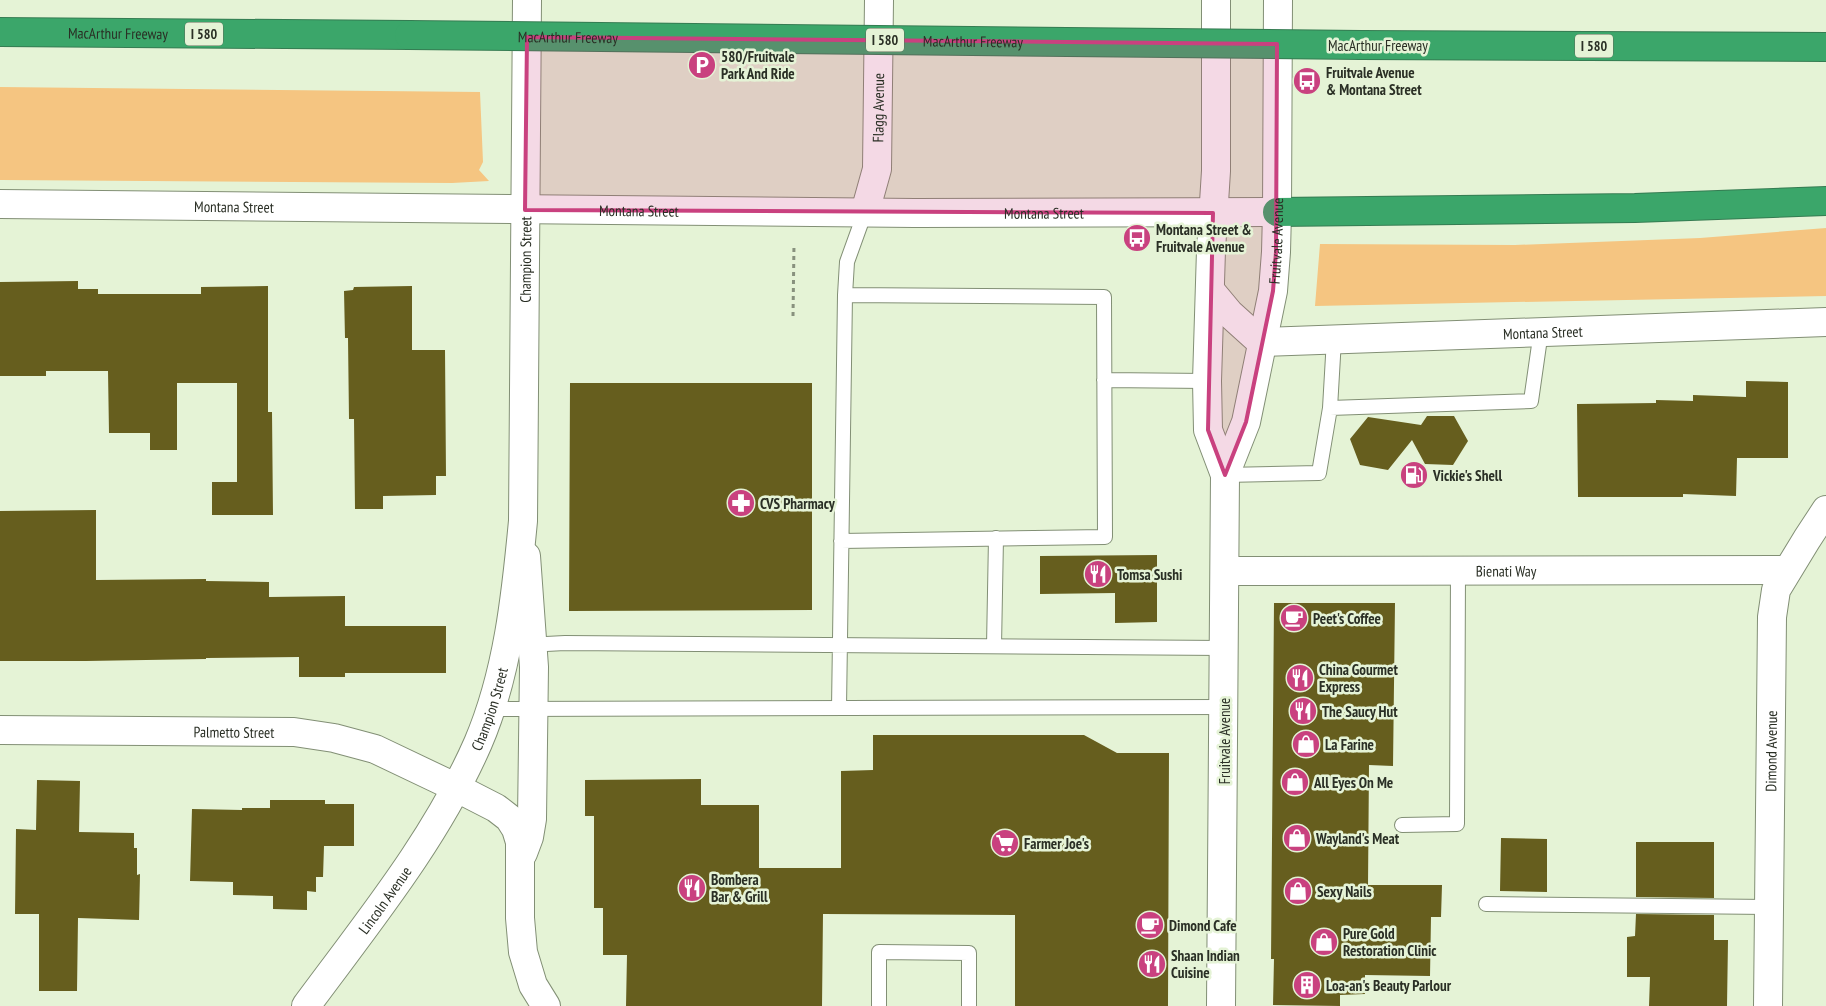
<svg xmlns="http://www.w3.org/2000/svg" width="1826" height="1006" viewBox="0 0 1826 1006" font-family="'PT Sans Narrow',sans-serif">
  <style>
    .green { fill: #f5c581 }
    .building { fill: #665e1e }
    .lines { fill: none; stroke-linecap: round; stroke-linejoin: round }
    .lane-casing { stroke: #828f75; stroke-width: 16 }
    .street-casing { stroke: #828f75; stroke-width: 30 }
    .secondary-casing { stroke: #828f75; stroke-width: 30 }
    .highway-casing { stroke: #357c52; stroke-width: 30 }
    .path { stroke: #88917e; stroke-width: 3; stroke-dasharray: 4 4; stroke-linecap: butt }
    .lane { stroke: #fff; stroke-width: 14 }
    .street { stroke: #fff; stroke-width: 28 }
    .secondary { stroke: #fff; stroke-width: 28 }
    .highway { stroke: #3ba66a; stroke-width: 28 }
    .highway-bridge-casing { stroke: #357c52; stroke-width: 30; stroke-linecap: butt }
    .highway-bridge { stroke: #3ba66a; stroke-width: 28 }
    .marked { fill: #c9417f; fill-opacity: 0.2; stroke: #c9417f; stroke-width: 4; stroke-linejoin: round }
    .labels { text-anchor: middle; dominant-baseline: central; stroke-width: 5; stroke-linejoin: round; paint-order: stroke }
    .shield { fill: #e5f3d6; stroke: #626a5a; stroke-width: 1 }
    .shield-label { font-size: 14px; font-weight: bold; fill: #2a2f25 }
    .street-label { font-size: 15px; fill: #2a2f25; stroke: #e5f3d6 }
    .poi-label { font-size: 15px; font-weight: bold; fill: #2a2f25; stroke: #e5f3d6; text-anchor: start }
  </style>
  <rect width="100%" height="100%" fill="#e5f3d6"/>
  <path class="green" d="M0,87l480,5 3,70 -4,8 10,11 -37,2 -452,-3z
    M1826,228v68l-511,10 5,-62 195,1 185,-7z"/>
  <path class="building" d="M78,281v8h20v5h103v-7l67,-1v126h4l1,103h-61v-33h25v-99h-60v67h-27v-17h-41l-1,-62h-62v5h-46v-94z
    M412,286v64h33l1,126h-10v19l-53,1v13h-28l-1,-90h-5l-1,-81h-3l-1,-47 9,-1 1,-3z
    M1746,381l42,1v76h-51l-1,38 -53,-2v3h-105l-1,-93 79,-1v-3l37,1v-6l53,2z
    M570,383h242v227l-243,1z
    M1427,416h27l14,25 -15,24 -28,-1 -13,-24 -24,30 -28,-5 -10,-26 18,-22 53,8z
    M96,510v70l110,-1v2l63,1v15l76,-1v30h101v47h-101v4h-46v-20l-93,1v1l-120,2h-86v-150z
    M1157,555v67l-42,1v-30l-75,1v-38z
    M1274,603h121l-2,163 -24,-1 -1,120h74l-1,32h-10l-1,59 -65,-1v19l-25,1v11l-67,-1 1,-46h-3z
    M873,735h211l33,18h52l-1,253h-153v-91l-192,-1 -1,92h-196l1,-51h-24v-47h-9v-92h-9v-36l116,-1v26h58v63h82v-97l32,-1z
    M37,780l43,1 -1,51 55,1v15h3v27l3,-1 -1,46 -61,-2 -1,73h-38v-77h-24l1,-85 20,1z
    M270,800h55v4h29v42h-30l-1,31h-7v15l-9,-1v19l-34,-1v-13l-40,-1v-13l-43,-1 2,-72 50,1v-2h28z
    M1501,838l46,1v53l-47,-1z
    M1636,842h78v56l-78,-1z
    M1636,914l78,1v25h14l-1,66h-78l1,-29h-23v-40l8,-1z"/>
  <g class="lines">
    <defs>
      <path id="lane" d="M1334,339l-4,69 201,-7 10,-70
        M1104,380l103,1
        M1225,475l94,-2 11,-65
        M841,541l264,-4 -1,-240 -259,-2
        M527,645l38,-2 659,5
        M994,646l2,-108
        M839,708l6,-413 2,-33 18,-50
        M490,709l734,-2
        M1402,825l55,-1 1,-254
        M1486,904l283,3
        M879,1006v-54l90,1v53"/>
      <g id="street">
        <path id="s1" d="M865,212l12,-43 2,-169"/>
        <path id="s2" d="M1261,342l565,-20"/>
        <path id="s3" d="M1225,571l562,-1"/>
        <path id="s4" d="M0,730l294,2 40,6 41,11 82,39 39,20 13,10 7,11 4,13v76l3,34 10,33 13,21"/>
        <path d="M523,853l6,-16 3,-18 2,-152 -8,-111"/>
        <path id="s5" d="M1768,1006l4,-389 4,-27 31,-51 19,-29"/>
      </g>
      <g id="secondary">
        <path d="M1216,0v171l-5,79 -4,131 1,49 17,45 -4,531"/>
        <path id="s6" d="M0,204l915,9 362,-1"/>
        <path d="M1210,290l20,24 31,28"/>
        <path id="s7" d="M1225,475l21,-53 27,-131 3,-39 1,-40 1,-212"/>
        <path id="s8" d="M306,1006c62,-84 130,-167 172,-263 30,-70 38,-148 45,-222l4,-521"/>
      </g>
      <g id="highway">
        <path id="s9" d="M0,32l409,3"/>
        <path d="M1361,45l465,2"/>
        <path d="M1277,212l358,-4 191,-7"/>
      </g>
    </defs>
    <use href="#lane" class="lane-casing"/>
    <use href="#street" class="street-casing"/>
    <use href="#secondary" class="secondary-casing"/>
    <use href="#highway" class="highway-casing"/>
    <path class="path" d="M793,316l1,-72"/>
    <use href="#lane" class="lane"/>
    <use href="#street" class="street"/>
    <use href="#secondary" class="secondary"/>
    <use href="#highway" class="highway"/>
    <defs>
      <g id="highway-bridge">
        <path id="s10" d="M409,35l952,10"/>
      </g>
    </defs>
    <use href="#highway-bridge" class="highway-bridge-casing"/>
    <use href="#highway-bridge" class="highway-bridge"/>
  </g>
  <path class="marked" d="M527,37l750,7 -1,208 -3,39 -27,131 -21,53 -17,-45 5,-217 -688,-3z"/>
  <defs>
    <symbol id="parking-disc" viewBox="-11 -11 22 22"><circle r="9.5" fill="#c9417f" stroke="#e5f3d6"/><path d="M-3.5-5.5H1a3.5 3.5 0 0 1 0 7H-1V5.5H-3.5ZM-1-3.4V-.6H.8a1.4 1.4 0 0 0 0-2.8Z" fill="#fff"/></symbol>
    <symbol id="bus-disc" viewBox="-11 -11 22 22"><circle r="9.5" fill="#c9417f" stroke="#e5f3d6"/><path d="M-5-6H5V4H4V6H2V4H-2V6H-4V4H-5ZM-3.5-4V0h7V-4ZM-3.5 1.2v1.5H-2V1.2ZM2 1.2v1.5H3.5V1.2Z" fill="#fff"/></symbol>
    <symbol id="fuel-disc" viewBox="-11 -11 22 22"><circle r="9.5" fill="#c9417f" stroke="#e5f3d6"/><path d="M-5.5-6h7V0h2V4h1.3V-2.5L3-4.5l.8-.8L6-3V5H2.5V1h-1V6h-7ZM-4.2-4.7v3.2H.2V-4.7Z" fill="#fff"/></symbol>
    <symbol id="pharmacy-disc" viewBox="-11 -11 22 22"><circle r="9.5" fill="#c9417f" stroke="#e5f3d6"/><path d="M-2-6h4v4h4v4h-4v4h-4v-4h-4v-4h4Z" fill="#fff"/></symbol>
    <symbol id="restaurant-disc" viewBox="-11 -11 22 22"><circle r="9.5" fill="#c9417f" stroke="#e5f3d6"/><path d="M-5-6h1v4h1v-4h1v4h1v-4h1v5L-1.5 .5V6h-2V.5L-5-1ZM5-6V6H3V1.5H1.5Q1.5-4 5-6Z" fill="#fff"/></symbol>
    <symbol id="cafe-disc" viewBox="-11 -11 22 22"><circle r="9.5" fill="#c9417f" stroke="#e5f3d6"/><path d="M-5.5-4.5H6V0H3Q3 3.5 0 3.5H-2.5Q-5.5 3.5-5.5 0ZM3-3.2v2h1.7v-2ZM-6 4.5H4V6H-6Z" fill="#fff"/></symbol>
    <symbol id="shop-disc" viewBox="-11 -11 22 22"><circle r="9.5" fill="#c9417f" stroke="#e5f3d6"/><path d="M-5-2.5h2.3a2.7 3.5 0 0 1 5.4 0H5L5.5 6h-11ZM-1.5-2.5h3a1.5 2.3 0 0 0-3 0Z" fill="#fff"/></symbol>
    <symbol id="supermarket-disc" viewBox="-11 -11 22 22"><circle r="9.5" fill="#c9417f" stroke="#e5f3d6"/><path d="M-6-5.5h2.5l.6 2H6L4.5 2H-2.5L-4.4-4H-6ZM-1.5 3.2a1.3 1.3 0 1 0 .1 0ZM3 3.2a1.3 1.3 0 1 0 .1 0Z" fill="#fff"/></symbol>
    <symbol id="building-disc" viewBox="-11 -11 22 22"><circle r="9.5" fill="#c9417f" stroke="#e5f3d6"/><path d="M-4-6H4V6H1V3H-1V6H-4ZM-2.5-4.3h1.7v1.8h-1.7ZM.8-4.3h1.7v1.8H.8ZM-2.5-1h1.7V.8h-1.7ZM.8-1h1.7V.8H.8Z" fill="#fff"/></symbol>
  </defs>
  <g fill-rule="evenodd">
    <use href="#parking-disc" x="686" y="49" width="32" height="32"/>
    <use href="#bus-disc" x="1291" y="65" width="32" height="32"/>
    <use href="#bus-disc" x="1121" y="222" width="32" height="32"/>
    <use href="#fuel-disc" x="1398" y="459" width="32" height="32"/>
    <use href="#pharmacy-disc" x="725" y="487" width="32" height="32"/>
    <use href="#restaurant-disc" x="1082" y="558" width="32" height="32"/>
    <use href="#cafe-disc" x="1278" y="602" width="32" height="32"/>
    <use href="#restaurant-disc" x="1284" y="662" width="32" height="32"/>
    <use href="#restaurant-disc" x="1287" y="695" width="32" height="32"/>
    <use href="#shop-disc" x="1290" y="728" width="32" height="32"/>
    <use href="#shop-disc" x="1279" y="766" width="32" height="32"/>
    <use href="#shop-disc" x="1281" y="822" width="32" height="32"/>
    <use href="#supermarket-disc" x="989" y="827" width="32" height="32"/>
    <use href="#restaurant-disc" x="676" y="872" width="32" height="32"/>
    <use href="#shop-disc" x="1282" y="875" width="32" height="32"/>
    <use href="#cafe-disc" x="1134" y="909" width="32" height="32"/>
    <use href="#shop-disc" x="1308" y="926" width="32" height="32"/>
    <use href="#restaurant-disc" x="1136" y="948" width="32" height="32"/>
    <use href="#building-disc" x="1291" y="969" width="32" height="32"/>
  </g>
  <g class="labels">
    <g class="shield">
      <rect x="185" y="22.5" width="38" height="23" rx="4"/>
      <rect x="866" y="28.5" width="38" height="23" rx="4"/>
      <rect x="1575" y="34.5" width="38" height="23" rx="4"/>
    </g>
    <g class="shield-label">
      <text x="204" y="34">I 580</text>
      <text x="885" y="40">I 580</text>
      <text x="1594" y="46">I 580</text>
    </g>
    <g class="street-label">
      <text stroke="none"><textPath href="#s9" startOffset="118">MacArthur Freeway</textPath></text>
      <text stroke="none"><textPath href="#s10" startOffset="159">MacArthur Freeway</textPath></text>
      <text stroke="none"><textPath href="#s10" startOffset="564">MacArthur Freeway</textPath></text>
      <text x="1378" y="45">MacArthur Freeway</text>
      <text stroke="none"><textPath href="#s1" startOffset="106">Flagg Avenue</textPath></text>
      <text stroke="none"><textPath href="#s6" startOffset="234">Montana Street</textPath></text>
      <text stroke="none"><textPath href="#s6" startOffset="639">Montana Street</textPath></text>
      <text stroke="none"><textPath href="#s6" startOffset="1044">Montana Street</textPath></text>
      <text stroke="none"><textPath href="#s7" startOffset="241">Fruitvale Avenue</textPath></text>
      <text stroke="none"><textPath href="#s8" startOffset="804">Champion Street</textPath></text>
      <text stroke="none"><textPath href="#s2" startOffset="282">Montana Street</textPath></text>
      <text stroke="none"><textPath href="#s3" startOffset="281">Bienati Way</textPath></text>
      <text stroke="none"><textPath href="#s8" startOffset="351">Champion Street</textPath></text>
      <text stroke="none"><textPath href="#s4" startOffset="234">Palmetto Street</textPath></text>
      <text transform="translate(1224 741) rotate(-90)">Fruitvale Avenue</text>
      <text stroke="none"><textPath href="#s5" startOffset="255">Dimond Avenue</textPath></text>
      <text stroke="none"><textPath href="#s8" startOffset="132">Lincoln Avenue</textPath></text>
    </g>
    <g class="poi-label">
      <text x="721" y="56">580/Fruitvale<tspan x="721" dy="17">Park And Ride</tspan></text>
      <text x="1326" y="72">Fruitvale Avenue<tspan x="1326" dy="17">&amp; Montana Street</tspan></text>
      <text x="1156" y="229">Montana Street &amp;<tspan x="1156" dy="17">Fruitvale Avenue</tspan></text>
      <text x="1433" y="475">Vickie's Shell</text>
      <text x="760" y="503">CVS Pharmacy</text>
      <text x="1117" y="574">Tomsa Sushi</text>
      <text x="1313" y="618">Peet's Coffee</text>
      <text x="1319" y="669">China Gourmet<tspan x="1319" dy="17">Express</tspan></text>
      <text x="1322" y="711">The Saucy Hut</text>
      <text x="1325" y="744">La Farine</text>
      <text x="1314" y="782">All Eyes On Me</text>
      <text x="1316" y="838">Wayland's Meat</text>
      <text x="1024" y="843">Farmer Joe's</text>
      <text x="711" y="879">Bombera<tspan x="711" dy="17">Bar &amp; Grill</tspan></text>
      <text x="1317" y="891">Sexy Nails</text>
      <text x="1169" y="925">Dimond Cafe</text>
      <text x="1343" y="933">Pure Gold<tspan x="1343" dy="17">Restoration Clinic</tspan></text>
      <text x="1171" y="955">Shaan Indian<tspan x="1171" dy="17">Cuisine</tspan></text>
      <text x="1326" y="985">Loa-an's Beauty Parlour</text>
    </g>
  </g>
</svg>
